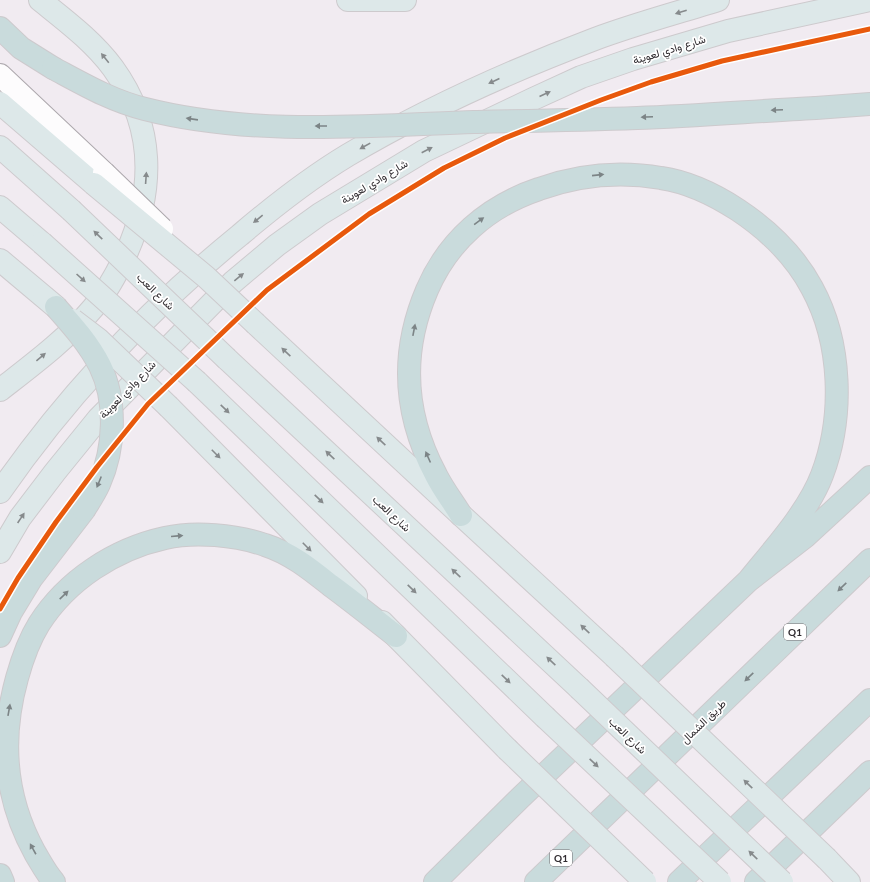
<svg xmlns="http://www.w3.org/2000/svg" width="870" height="882" viewBox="0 0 870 882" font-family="Lato,Vazirmatn,sans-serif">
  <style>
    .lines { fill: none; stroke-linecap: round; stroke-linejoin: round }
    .minor-casing { stroke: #aca7ac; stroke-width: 24 }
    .major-casing { stroke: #cdcacd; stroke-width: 24 }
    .highway-casing { stroke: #cdcacd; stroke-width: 24 }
    .minor { stroke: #fdfcfd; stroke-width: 22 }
    .major { stroke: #dde8e9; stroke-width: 22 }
    .highway { stroke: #c9dbdc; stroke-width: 22 }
    .minor-bridge-casing { stroke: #aca7ac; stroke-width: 24; stroke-linecap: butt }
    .major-bridge-casing { stroke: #cdcacd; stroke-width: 24; stroke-linecap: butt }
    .highway-bridge-casing { stroke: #cdcacd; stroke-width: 24; stroke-linecap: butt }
    .minor-bridge { stroke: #fdfcfd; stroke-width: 22 }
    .major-bridge { stroke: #dde8e9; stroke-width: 22 }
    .highway-bridge { stroke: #c9dbdc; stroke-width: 22 }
    .cycleway-casing { stroke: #fff; stroke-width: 8 }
    .cycleway { stroke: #e8590c; stroke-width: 5 }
    .oneway { fill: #868a8c }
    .oneway2 { fill: #7c8486 }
    .labels { text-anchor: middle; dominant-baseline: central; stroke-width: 3.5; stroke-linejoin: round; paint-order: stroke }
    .shield { fill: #fff; stroke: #6e6b6e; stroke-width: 1 }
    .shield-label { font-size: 10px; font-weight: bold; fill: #302c30 }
    .street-label { font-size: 11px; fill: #302c30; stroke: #fff }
  </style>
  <rect width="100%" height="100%" fill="#f1ebf1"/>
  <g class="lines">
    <defs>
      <path id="minor" d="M0,75l104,98"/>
      <path id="major" d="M348,0h57
        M0,103l94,81
        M0,147l71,63
        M0,207l42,36
        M0,260l56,47
        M256,324l205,191 153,141
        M227,359l352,329
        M197,382l348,335
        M0,390c32,-25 66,-50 93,-82 14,-16 24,-35 33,-54 29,-64 29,-128 -13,-186 -20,-27 -47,-47 -73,-68
        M169,407l187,189
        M0,492c67,-97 149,-183 240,-257 34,-29 70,-57 108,-80 78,-46 162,-84 247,-116 40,-15 82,-26 123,-39
        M0,552l20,-34 35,-46 43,-53 135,-137 44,-37 43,-31 104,-63 109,-52 48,-22 52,-18 95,-28 142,-31
        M382,622l125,127
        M827,859l22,23"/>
      <path id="highway" d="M0,28l21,20 32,20
        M816,108l54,-4
        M461,515c-8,-13 -18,-26 -25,-40 -32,-60 -36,-122 -9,-185 21,-49 61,-84 112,-101 39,-14 81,-18 122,-11 28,4 54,17 77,32 30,20 57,46 74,78 30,55 32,129 10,187 -14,37 -49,75 -74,106
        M0,636l11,-24 20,-33 53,-69
        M0,875l3,7
        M54,882c-8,-9 -13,-19 -19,-29 -31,-56 -35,-114 -18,-175 5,-18 12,-38 22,-54 28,-44 76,-75 126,-86 30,-7 71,-3 100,7 25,8 45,24 65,40 22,16 44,34 66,51
        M435,882l85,-84 228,-217 58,-45 64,-59
        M536,882l334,-322
        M679,882l191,-182
        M756,882l114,-110"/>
    </defs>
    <use href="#minor" class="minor-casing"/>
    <use href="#major" class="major-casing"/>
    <use href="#highway" class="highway-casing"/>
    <use href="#minor" class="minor"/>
    <use href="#major" class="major"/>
    <use href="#highway" class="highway"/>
    <defs>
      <path id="minor-bridge" d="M104,173l58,56"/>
      <path id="major-bridge" d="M94,184l112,93 50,47
        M71,210l156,149
        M42,243l155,139
        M73,320l25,19 71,68
        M614,656l213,203
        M579,688l203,194
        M545,717l175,165
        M507,749l138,133"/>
      <path id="highway-bridge" d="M53,68c30,16 59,33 92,41 106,27 220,17 329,13 54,-1 109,-2 163,-4 60,-2 119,-7 179,-10
        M56,307c16,18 33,37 44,59 17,35 15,82 -1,118 -4,9 -10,18 -15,26"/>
    </defs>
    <use href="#minor-bridge" class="minor-bridge-casing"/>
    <use href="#major-bridge" class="major-bridge-casing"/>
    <use href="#highway-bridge" class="highway-bridge-casing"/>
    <use href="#minor-bridge" class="minor-bridge"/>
    <use href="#major-bridge" class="major-bridge"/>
    <use href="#highway-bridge" class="highway-bridge"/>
    <defs>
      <path id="cycleway" d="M0,609l18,-31 38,-56 41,-55 51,-63 119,-114 102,-76 75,-46 61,-30 96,-38 50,-18 71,-21 148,-32"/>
    </defs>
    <use href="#cycleway" class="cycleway-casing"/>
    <use href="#cycleway" class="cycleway"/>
  </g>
  <defs><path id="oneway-solid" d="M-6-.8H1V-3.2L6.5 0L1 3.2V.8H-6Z"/></defs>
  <g class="oneway">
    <use href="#oneway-solid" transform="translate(681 12) rotate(162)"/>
    <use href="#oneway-solid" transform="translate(105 58) rotate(-129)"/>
    <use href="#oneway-solid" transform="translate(494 81) rotate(155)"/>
    <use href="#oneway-solid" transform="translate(545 94) rotate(-24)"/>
    <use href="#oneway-solid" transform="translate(365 146) rotate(151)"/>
    <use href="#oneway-solid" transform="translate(427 150) rotate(-27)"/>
    <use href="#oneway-solid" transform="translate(146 178) rotate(-86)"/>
    <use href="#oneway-solid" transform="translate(258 219) rotate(141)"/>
    <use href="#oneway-solid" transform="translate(98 235) rotate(-136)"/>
    <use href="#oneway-solid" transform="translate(239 277) rotate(-39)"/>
    <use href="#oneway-solid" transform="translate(81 278) rotate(42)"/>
    <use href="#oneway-solid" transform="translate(286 352) rotate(-137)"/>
    <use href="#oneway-solid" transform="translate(41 357) rotate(-40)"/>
    <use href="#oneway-solid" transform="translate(225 409) rotate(44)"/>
    <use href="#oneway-solid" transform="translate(381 441) rotate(-137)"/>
    <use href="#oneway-solid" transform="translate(216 454) rotate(45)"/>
    <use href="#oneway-solid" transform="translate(330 455) rotate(-137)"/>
    <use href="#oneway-solid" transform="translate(319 499) rotate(44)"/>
    <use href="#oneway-solid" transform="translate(21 518) rotate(-56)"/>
    <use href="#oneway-solid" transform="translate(307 547) rotate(45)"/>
    <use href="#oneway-solid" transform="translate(456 573) rotate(-137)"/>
    <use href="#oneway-solid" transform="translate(412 589) rotate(44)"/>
    <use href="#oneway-solid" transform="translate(585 629) rotate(-137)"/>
    <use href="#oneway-solid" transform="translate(551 661) rotate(-137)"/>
    <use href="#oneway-solid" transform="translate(506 679) rotate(44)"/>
    <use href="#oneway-solid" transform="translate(594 763) rotate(43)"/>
    <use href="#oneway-solid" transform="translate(748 784) rotate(-136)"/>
    <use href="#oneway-solid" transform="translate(753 855) rotate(-136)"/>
  </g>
  <g class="oneway2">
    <use href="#oneway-solid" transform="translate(777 110) rotate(177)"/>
    <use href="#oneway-solid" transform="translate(647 117) rotate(177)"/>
    <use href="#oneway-solid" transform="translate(192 119) rotate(-172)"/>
    <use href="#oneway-solid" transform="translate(321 126) rotate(180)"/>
    <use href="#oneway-solid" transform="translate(598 175) rotate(-6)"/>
    <use href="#oneway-solid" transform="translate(479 221) rotate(-36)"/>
    <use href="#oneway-solid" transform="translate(414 330) rotate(-79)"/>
    <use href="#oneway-solid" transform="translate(428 457) rotate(-114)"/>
    <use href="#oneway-solid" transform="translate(99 482) rotate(112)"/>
    <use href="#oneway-solid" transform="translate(177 536) rotate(-5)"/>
    <use href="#oneway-solid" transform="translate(842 587) rotate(136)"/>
    <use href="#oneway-solid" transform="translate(64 595) rotate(-44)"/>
    <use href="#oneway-solid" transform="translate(749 677) rotate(136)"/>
    <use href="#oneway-solid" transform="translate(9 710) rotate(-80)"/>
    <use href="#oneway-solid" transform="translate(33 849) rotate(-119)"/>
  </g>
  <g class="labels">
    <g class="shield">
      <rect x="784" y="624" width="22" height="16" rx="3"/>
      <rect x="550" y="850" width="22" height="16" rx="3"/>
    </g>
    <g class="shield-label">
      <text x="795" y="632">Q1</text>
      <text x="561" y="858">Q1</text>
    </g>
    <g class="street-label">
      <text transform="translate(669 49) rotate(-17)">شارع وادي لعوينة</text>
      <text transform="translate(374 181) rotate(-31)">شارع وادي لعوينة</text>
      <text transform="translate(156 291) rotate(44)">شارع العب</text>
      <text transform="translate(127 389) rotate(-46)">شارع وادي لعوينة</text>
      <text transform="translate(392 513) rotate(43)">شارع العب</text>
      <text transform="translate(703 721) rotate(-44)">طريق الشمال</text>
      <text transform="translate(628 735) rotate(44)">شارع العب</text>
    </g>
  </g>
</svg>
